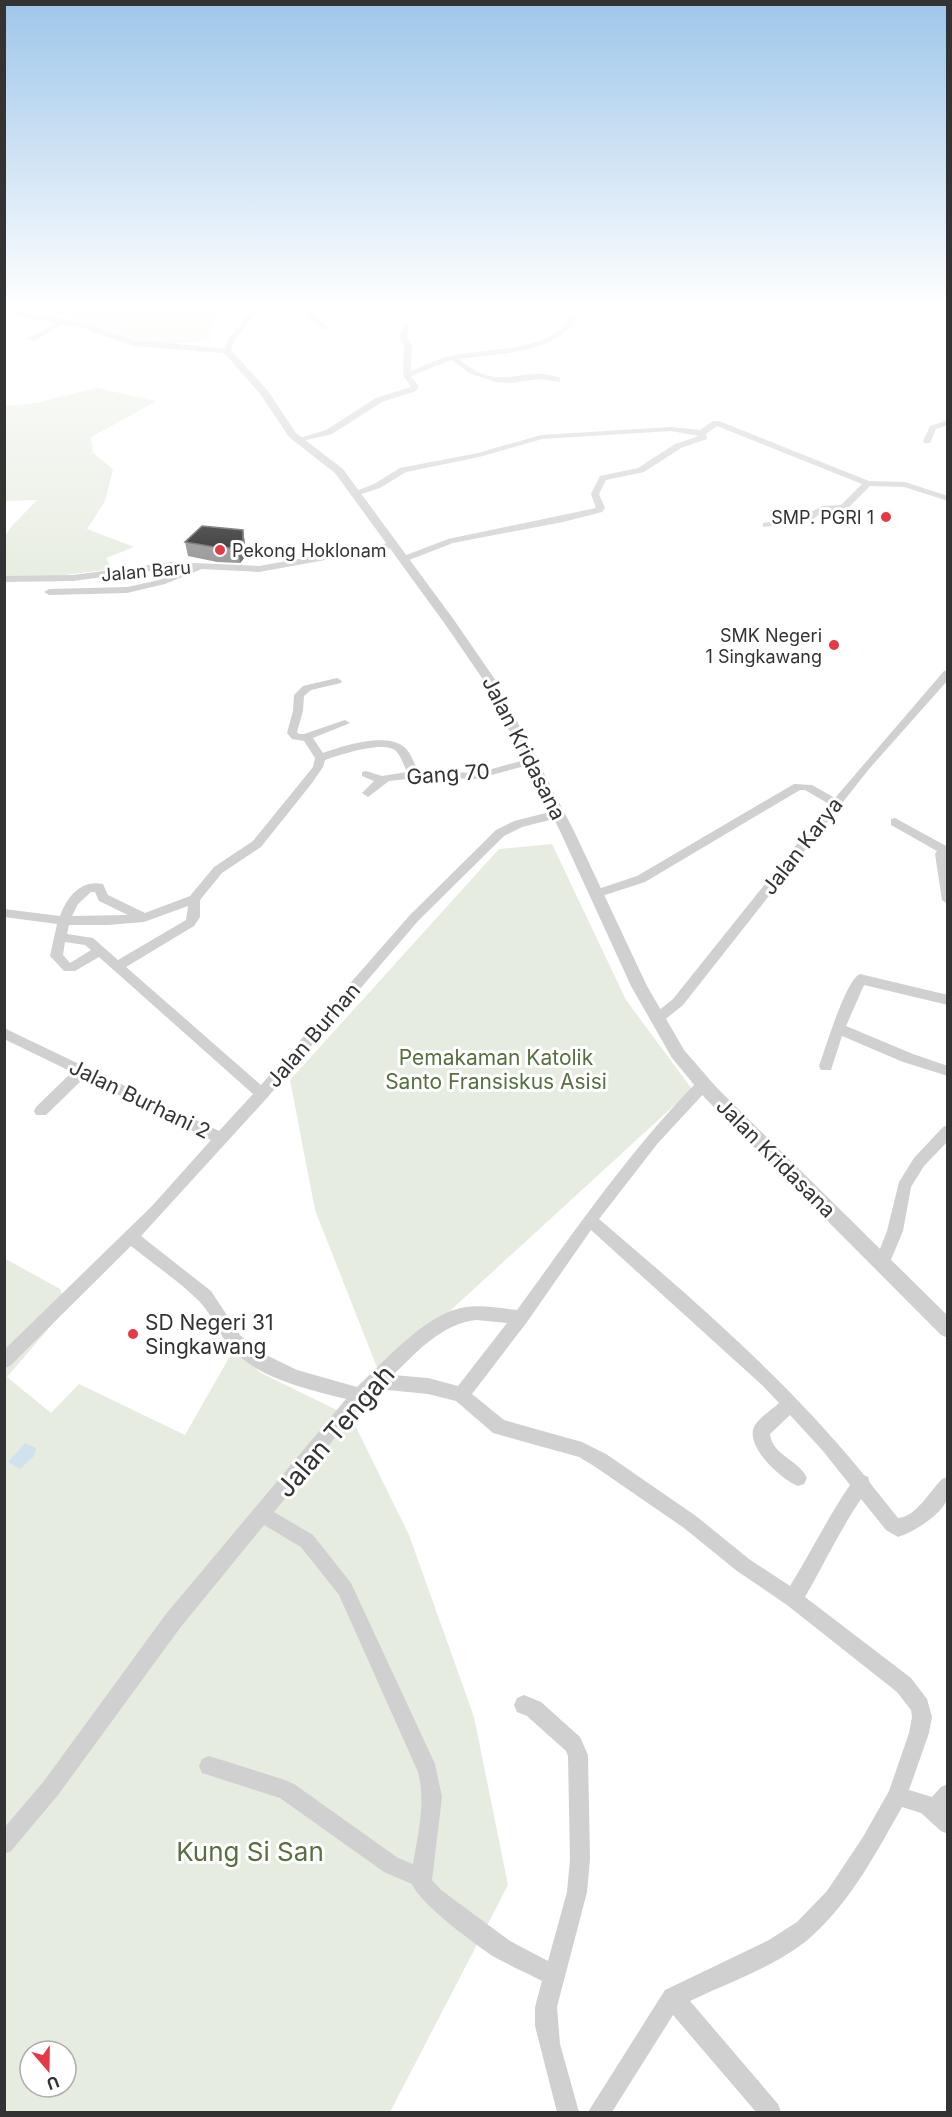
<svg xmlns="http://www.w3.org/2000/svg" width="952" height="2117" viewBox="0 0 952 2117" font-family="Inter,sans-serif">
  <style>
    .green { fill: #e6ecdf; fill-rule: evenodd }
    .water { fill: #cfe2ee }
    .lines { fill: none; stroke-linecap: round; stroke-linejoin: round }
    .minor { fill: #d0d0d0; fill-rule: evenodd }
    .tertiary { fill: #d0d0d0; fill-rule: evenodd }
    .wall { fill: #8c8c8c }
    .shaded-wall { fill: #5f5f5f }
    .building { fill: #1a1a1a; stroke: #5f5f5f; stroke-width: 1.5 }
    .poi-dot { fill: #e63946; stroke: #fff; stroke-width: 2 }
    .labels { text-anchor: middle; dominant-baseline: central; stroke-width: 6; stroke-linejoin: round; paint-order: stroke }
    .far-poi-label { font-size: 18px; fill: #333; stroke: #fff; text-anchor: end }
    .far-street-label { font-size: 18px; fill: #333; stroke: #fff }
    .street-label { font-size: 21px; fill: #333; stroke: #fff }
    .park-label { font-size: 21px; fill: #56703f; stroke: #fff }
    .poi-label { font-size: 21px; fill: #333; stroke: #fff; text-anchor: start }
    .near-street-label { font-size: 26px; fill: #333; stroke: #fff }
    .near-park-label { font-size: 26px; fill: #56703f; stroke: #fff }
  </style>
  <rect width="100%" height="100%" fill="#fff"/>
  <path class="green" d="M53,307h147l13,7 1,13 -6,8 4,5 -40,4 -26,-2 -100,-32z
    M96,388l61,13 -66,36 2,16 20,16 -8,32 -18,28 47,18 -28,11 6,11 -56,7h-51l-1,-39 8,-11 25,-26 -32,1v-95l31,-3z
    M552,844l74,156 66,89 -312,286 -65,-165 -25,-130 209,-231z
    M4,1258l56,31 7,18 -60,70 44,36 28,-29 106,51 49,-86 27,24 90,44 58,118 65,182 34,168 -118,227h-385zM30,2051h36v36h-36z"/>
  <path class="water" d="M25,1443l11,5 -2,8 -14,13 -12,-7z"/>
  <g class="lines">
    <path class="minor" d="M254,307h7l-26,32 -5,14h-6l4,-14z
      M302,307h6l3,6 18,15v2c-11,0 -23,-13 -27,-23z
      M573,307h6c-1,6 -3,12 -6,17 -25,31 -78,29 -114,35 42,37 63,4 101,19v4l-20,-3 -30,4 -15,-1 -26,-9 -17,-13 -41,16 8,11 -3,4 -34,11 -50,32 -34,8 -4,-2 32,-10 50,-32 35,-11 -8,-12 1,-29 -5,-10 5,-11 6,1 -3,10 5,10 -1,25c14,-5 28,-13 44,-16 30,-6 96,-4 113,-35 2,-3 3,-9 5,-13z
      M64,319l2,3 -32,19 -7,-2z
      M948,420v5l-12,4 -6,14h-6l-1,-2 7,-15z
      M713,421h6l150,60 36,1 43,14v5l-44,-14 -34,-1 -23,23 -23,2 -11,8 -10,3 -40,5v-4l39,-6 20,-11 19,-1 21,-21 -145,-58 -11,8 1,5 -26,9 -37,24 -38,8 -7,14 6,14 -3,4 -39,10 -110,21 -49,19 -3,-1v-4l47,-18 148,-31 -5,-14 9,-18 38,-8 37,-24 24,-8 -28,-5 -129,8 -63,18 -73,15 -26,16 -25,8 -4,-3 23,-9 26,-16 78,-15 63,-18 130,-8 29,3z
      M394,542l4,3 -1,2 -138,25 -57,-3 -37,15 -38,9 -78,2 -5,-3 5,-3 78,-2 32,-7 31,-11 -18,-1 -99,13 -69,1v-6l69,-1 99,-13 87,4z
      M948,670v10l-79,89 -186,236 -21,17h-10l-2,-3 2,-3 21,-17 156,-195 -24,-14h-5l-155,92 -49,16 -6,-4 2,-3 45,-15 157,-92 18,1 23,13 109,-127z
      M337,678l5,3 -1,2 -30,7 -7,6 -1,15 -6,21 2,2h5l41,-14 5,3 -37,15 10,15c20,-7 63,-21 81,-6 7,5 10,17 14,24l59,2 55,-15 5,3 -1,2 -59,16 -51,-2 -37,4 -21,16 -6,-4 12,-12 -12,-5v-4l4,-1 16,5 25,-4c-3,-6 -6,-16 -11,-21 -12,-11 -56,4 -71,9l-2,7 -11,16 -51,64 -39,26 -22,27v17l-6,9 -68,41 135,118 149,-170 86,-85 18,-9 44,-11 6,4 -2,3 -40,10 -18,9 -86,85 -151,177 -126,138 70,55 29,44 18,16 39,19 60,17c28,-26 70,-75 109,-80 16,-2 34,1 51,3 58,-79 112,-159 181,-229h10l2,4 -2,4 -50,54 -59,76c94,80 188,161 265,256l4,2 2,6 28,35c18,-1 32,-27 44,-39l6,-2c0,6 0,13 0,19 -3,17 -34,36 -50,41l-12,-7 -25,-31c-21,31 -37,65 -56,98l106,81 16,21 5,18 -3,16 -20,57 23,7 9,-10 7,-3v50l-7,-3 -20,-18 -19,-6c-26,46 -51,94 -90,129 -32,29 -83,46 -122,65l88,103 3,8h-25l-83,-97 -61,97h-24l77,-122 104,-50 28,-18 30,-31 36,-54 26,-46 20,-58 3,-16 -1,-7 -14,-18 -110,-87 -50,-34 -53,-43 -90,-62 -15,-9 -86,-24 -37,-32 -28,-7 -50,-5 -12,11 -92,112 39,23 38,48 84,181 7,33 -10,83 9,10 69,51 38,20 19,-69 3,-33 -2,-103 -2,-5 -39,-35 -10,-4 -3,-7 3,-7 7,-3 17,7 39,35 8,18 2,104 -3,33 -30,115 3,37 19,68h-22l-22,-86v-19l7,-26c-15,-8 -31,-15 -46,-23 -19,-12 -76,-54 -84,-74l-28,-12 -104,-74 -78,-25 -3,-7 3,-7 7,-3 76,24 9,4 104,74 15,6c5,-31 13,-61 5,-92l-79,-177 -38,-48 -37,-22 -84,103 -122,167 -47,56 -7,3v-26l40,-47 122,-167 180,-215c-39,-10 -88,-20 -116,-52 -12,-14 -18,-33 -31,-46 -20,-20 -46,-37 -68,-55l-121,120 -6,2v-18l148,-144 59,-66 -127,-62 -38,37h-10l-2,-4 2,-4 36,-35 -68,-33v-11l215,103 34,-37 -154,-137 -24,14h-11l-14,-15 7,-32 -53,-7v-8l56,7c7,-19 21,-37 43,-32l5,11 37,18 45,-17 24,-29 39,-26 60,-74 2,-9 -11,-17 -12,-2 -5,-6 6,-22 1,-16 9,-9zM91,892h4l4,9 29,14 -56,1 6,-12zM188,906l-2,14 -68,40 -25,-22 -26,-4 2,-9h39l36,-3zM65,942l20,3 6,5 -21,13 -7,-8zM591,1230l172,156 16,17c-7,7 -24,17 -26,27 -4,20 29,50 45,56l6,-2 3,-6c-8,-18 -35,-23 -37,-44l20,-19 33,36 27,34c-22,32 -39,67 -60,101l-41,-27 -53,-43 -90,-62 -24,-12 -78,-22 -32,-26 55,-72zM477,1320l30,3 -49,63 -30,-8 -35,-3c24,-23 49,-52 84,-55z
      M895,818l53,29v57l-6,-4 -7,-46 2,-3 -46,-26v-6z
      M860,974l88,21v10l-84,-20 -18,41 67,28 35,12v10l-45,-14 -61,-26 -11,34h-10l-2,-4c6,-16 27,-87 41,-92z
      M948,1125v16l-24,25 -13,21 -8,44 -16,38 -5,2 -5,-2 -3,-5 13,-33 12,-49 15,-24 29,-31z"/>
    <path class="tertiary" d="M4,309l77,13 54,18 95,9 38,42 28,42 47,36 111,151 42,61 78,150 73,155 37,64 33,38 231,228v22l-7,-3 -236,-237 -33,-40 -41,-72 -71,-155 -76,-150 -39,-57 -110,-151 -46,-36 -28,-42 -37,-42 -90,-7 -55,-19 -75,-13z"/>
  </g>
  <path class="wall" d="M243,530l2,14v13l-5,6 -23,-1 -29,-6 -3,-14z"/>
  <path class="shaded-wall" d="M243,530l2,14v13l-5,6 -2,-15z"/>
  <path class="building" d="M202,526l41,4v13l-5,5 -23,-1 -30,-5z"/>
  <linearGradient id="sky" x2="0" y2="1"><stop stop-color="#9ec6ea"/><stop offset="0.51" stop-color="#fff"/><stop offset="1" stop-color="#fff" stop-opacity="0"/></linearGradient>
  <rect width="952" height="603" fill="url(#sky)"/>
  <g class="poi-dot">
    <circle cx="886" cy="517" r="6"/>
    <circle cx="220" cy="550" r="6"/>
    <circle cx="834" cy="645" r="6"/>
    <circle cx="133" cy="1334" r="6"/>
  </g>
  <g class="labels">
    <g class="far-poi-label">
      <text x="874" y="517">SMP. PGRI 1</text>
      <text x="232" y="550" text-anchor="start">Pekong Hoklonam</text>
      <text x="822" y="635">SMK Negeri<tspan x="822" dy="21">1 Singkawang</tspan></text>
    </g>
    <g class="far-street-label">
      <text transform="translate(146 571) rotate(-5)">Jalan Baru</text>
    </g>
    <g class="street-label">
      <text transform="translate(524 748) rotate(63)">Jalan Kridasana</text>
      <text transform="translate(448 774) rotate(-4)">Gang 70</text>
      <text transform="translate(802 846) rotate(-52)">Jalan Karya</text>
      <text transform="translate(313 1035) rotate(-49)">Jalan Burhan</text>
      <text transform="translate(140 1099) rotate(26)">Jalan Burhani 2</text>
      <text transform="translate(776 1158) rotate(45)">Jalan Kridasana</text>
    </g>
    <g class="park-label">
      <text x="496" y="1057">Pemakaman Katolik<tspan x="496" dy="24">Santo Fransiskus Asisi</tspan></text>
    </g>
    <g class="poi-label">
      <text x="145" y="1322">SD Negeri 31<tspan x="145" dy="24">Singkawang</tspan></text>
    </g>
    <g class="near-street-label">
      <text transform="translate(335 1431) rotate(-49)">Jalan Tengah</text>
    </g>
    <g class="near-park-label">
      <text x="250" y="1851">Kung Si San</text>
    </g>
  </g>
  <rect width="952" height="2117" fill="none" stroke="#333333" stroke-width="12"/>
  <g transform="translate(48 2069) rotate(160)"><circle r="28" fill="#ffffff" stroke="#adadad" stroke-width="1.5"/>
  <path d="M0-4.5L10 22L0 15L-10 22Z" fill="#e63946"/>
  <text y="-9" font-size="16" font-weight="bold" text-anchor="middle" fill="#333333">U</text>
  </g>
</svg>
